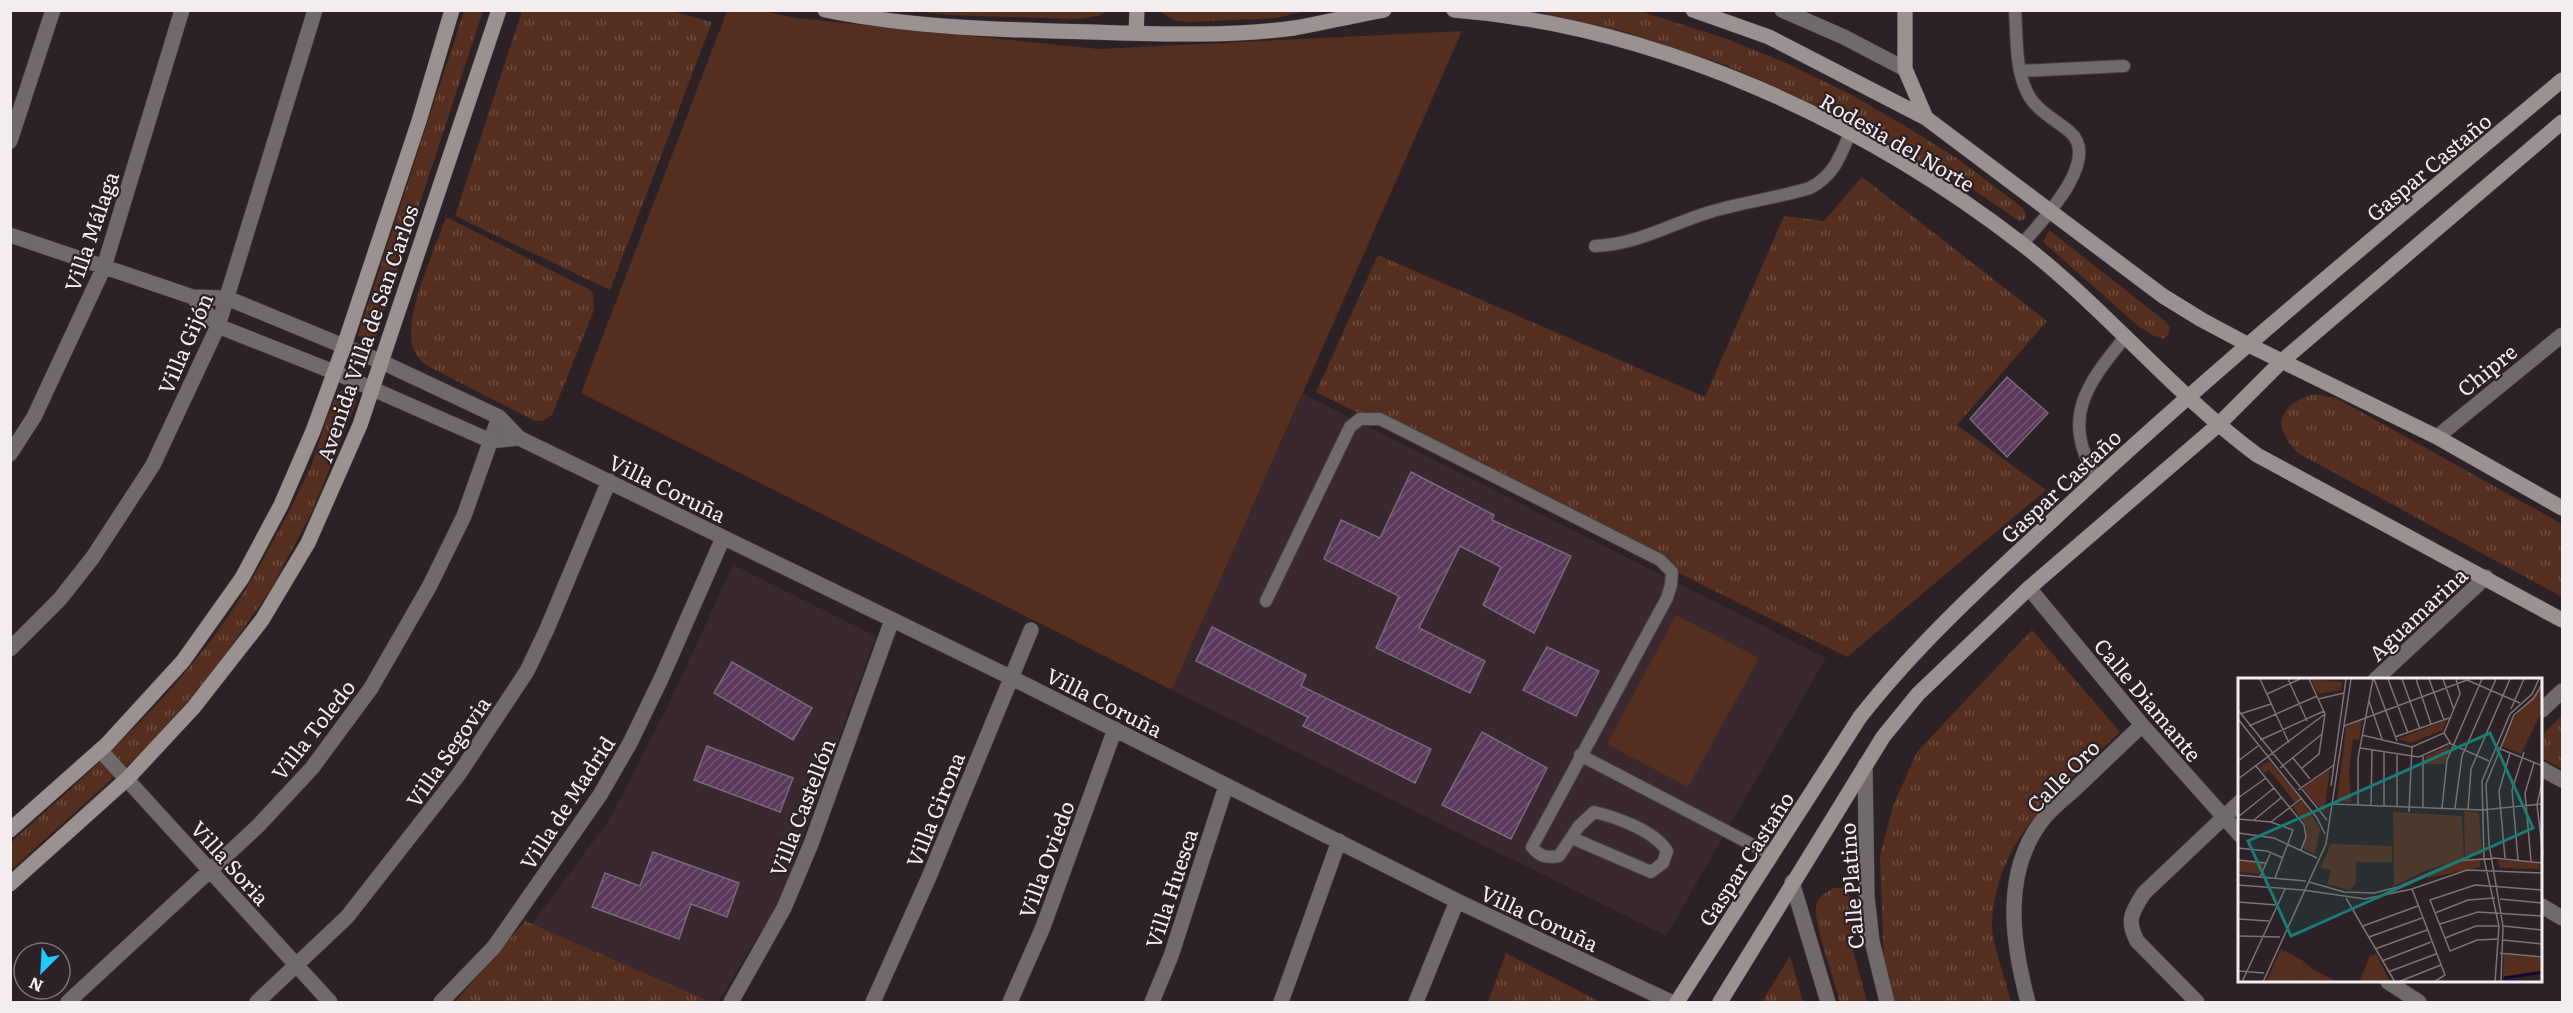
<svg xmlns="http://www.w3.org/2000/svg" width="2573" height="1013" viewBox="0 0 2573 1013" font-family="Literata,serif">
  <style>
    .built { fill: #392830 }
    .grass { fill: url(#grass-tufts) }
    .garden { fill: #552e20 }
    .building { fill: url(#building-hatch); stroke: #756c75; stroke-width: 1.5 }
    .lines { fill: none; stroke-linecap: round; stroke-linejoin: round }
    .lane-casing { stroke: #483e42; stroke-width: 14 }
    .street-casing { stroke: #483e42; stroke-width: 16 }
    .secondary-casing { stroke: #483e42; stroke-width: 16 }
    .lane { stroke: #706a6a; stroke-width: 12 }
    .street { stroke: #706a6a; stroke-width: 15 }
    .secondary { stroke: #9c9191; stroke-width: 15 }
    .labels { text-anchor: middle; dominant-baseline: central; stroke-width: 4.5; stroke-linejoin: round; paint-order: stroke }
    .street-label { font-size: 21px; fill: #f4edf0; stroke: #2c2126 }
    .inset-river { fill: none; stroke: #19062e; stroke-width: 3 }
    .inset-road { fill: none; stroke: #7c7377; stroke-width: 1.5 }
    .view { fill: #1a7c74; fill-opacity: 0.15; stroke: #1a7c74; stroke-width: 3 }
    .inset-edge { fill: none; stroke: #f4edf0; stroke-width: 3 }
  </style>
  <defs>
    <pattern id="grass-tufts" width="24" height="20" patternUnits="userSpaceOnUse" patternTransform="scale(1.5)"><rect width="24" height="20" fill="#552e20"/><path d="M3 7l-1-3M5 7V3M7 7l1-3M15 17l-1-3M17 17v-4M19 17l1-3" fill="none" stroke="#6e4d41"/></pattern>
    <pattern id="building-hatch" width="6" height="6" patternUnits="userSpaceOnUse" patternTransform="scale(1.5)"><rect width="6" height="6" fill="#5c385d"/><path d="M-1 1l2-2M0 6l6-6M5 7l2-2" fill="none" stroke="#745575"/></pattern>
  </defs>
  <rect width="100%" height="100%" fill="#2c2126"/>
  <path class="built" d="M1303,394l523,264 -160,278 -494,-246z
    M733,565l143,71 -95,263 -63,103h-7l-179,-78 77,-104 58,-112z"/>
  <path class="grass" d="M464,11h19l-108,328 -9,2 -8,-6z
    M522,11h150l40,11 -102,268 -155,-74z
    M915,11l193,-1v1l-10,5 -20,3 -129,-4z
    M1159,11h148l-31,7 -88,4 -14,-2z
    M1536,11h104l84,27 62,25 64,31 55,32 53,33 65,49 3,8 -1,3 -6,2 -51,-35 -22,-9 -91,-54 -129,-58 -103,-34z
    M1862,177l185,144 -90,104 89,65 -199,167 -531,-265 62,-137 327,142 79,-181 40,5z
    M446,217l144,73 3,4 1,16 -42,105 -10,6h-7l-111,-57c-5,-6 -11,-12 -12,-20 -7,-30 23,-96 34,-127z
    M2049,230l116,91 5,7 -2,6 -5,5 -11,-4 -15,-10 -94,-83z
    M341,390l10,2 6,8 -44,110 -43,81 -60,85 -66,74 -133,120 -1,-27c91,-80 184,-163 244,-268 21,-36 40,-72 57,-109 8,-19 18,-63 30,-76z
    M2314,394l22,4 226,126v73l-264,-144c-27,-27 -20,-48 16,-59z
    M2032,630l88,102c-59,57 -125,104 -128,194 0,16 15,59 19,76h-116l-11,-40 -4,-106 13,-50 24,-54z
    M2562,715v54l-20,-11v-23z
    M1834,888h11l4,2 3,57 15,55h-27c-5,-20 -26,-77 -24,-95 1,-10 10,-15 18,-19z
    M525,921l7,3 179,78h-256z
    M1506,953l94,49h-112z
    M1790,956l13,46h-41z"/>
  <path class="garden" d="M727,11h36l33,7 303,31 363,-18 -290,659 -591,-297z
    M1676,615l83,43 -71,129 -81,-43z"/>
  <path class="building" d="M2007,377l41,36 -41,44 -37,-38z
    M1411,472l83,43 -2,5 79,36 -37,77 -51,-28 18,-38 -41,-21 -41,82 66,33 -15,32 -94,-45 23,-52 -75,-37 17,-39 39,18z
    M1212,627l94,48 -5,11 130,63 -16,34 -112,-57 5,-9 -112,-56z
    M1547,647l52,24 -23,45 -53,-26z
    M732,662l80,46 -19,32 -79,-47z
    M1482,732l65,36 -36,71 -69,-34z
    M707,746l86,32 -13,34 -86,-32z
    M653,852l86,31 -12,34 -36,-13 -12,35 -87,-32 13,-34 35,13z"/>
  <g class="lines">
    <defs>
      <path id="lane" d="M2015,10c2,27 0,58 12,82 8,18 29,28 43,40 32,28 -29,90 -48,112
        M2020,71l104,-5
        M1595,246c44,-2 75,-22 115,-34 33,-10 67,-14 100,-24 24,-13 30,-31 40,-55
        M2097,479c-37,-61 -11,-94 29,-143
        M1266,601l84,-174 10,-8h20l280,141 12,12 -1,13 -4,13 -135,249c8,10 15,11 27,9l20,-30 15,-14c22,5 61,19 73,39l-4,12 -12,9 -79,-34
        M1580,755l192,100"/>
      <path id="street" d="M1782,10l62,27 61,32
        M10,141l43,-131
        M10,235l183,62 34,1 155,64 117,55 20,21 491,239 447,224 214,101
        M193,297l25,29 116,46 157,69 28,-3
        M2437,437l125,-102
        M10,454l24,-37 70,-150 78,-257
        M2029,588l113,137 98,110
        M10,649l50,-50 33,-42 60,-92 65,-139 97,-316
        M2375,680l111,-103
        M2542,710l20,-19
        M100,750l230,252
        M1865,765l2,131 5,45 15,61
        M2542,769l20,11
        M1792,882l36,120
        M2542,906l20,12
        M2388,982l31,20
        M68,1002l190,-176 54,-58 59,-80 58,-101 35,-71 35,-99
        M257,1002l90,-85 112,-143 68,-103 20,-42 62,-148
        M441,1002l53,-55 106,-152 30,-52 31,-64 62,-141
        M731,1002l53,-94 27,-64 81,-224
        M873,1002l56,-125 102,-247
        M1010,1002l33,-75 72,-198
        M1152,1002l19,-46 55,-170
        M1281,1002l58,-161
        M1416,1002l41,-101
        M2028,1002c-16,-60 -27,-132 17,-185 8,-10 20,-19 30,-28 22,-21 45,-43 67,-64
        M2197,1002l-60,-61c-11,-21 -5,-29 7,-48l96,-91"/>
      <path id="secondary" d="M825,10c89,18 178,20 268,22 66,2 135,5 201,-4 30,-5 60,-13 90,-18
        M1454,10c203,16 408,110 568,234 83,64 150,148 235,211l305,165
        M1693,10l76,27 157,81 237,178 39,24 45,24 190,93 125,71
        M1905,10v59l21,49
        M1136,33l1,-23
        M10,830l97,-86 76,-83 59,-83 39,-73 32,-74 31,-85 75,-225 33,-111
        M10,884l118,-106 66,-71 68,-87 46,-77 52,-118 139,-415
        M1677,1002l183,-285c63,-80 136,-144 211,-214 158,-147 326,-284 491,-423
        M1720,1002l163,-265 35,-43 111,-106 189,-163 64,-64 280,-239"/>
    </defs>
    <use href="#lane" class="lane-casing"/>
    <use href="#street" class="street-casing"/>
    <use href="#secondary" class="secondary-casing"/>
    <use href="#lane" class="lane"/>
    <use href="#street" class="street"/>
    <use href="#secondary" class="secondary"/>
  </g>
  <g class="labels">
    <g class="street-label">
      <text transform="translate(1898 141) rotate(30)">Rodesia del Norte</text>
      <text transform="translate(2428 166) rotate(-40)">Gaspar Castaño</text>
      <text transform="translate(90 231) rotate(-71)">Villa Málaga</text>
      <text transform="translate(366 333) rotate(-71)">Avenida Villa de San Carlos</text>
      <text transform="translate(184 343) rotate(-67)">Villa Gijón</text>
      <text transform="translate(2486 369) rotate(-39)">Chipre</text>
      <text transform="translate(2060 485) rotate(-43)">Gaspar Castaño</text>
      <text transform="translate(668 487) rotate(26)">Villa Coruña</text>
      <text transform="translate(2417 613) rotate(-43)">Aguamarina</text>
      <text transform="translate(2149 699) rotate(50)">Calle Diamante</text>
      <text transform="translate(1105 701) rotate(27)">Villa Coruña</text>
      <text transform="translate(312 729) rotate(-52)">Villa Toledo</text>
      <text transform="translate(447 751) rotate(-55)">Villa Segovia</text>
      <text transform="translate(2062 775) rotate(-45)">Calle Oro</text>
      <text transform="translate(566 802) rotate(-57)">Villa de Madrid</text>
      <text transform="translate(801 807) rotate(-69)">Villa Castellón</text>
      <text transform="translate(934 809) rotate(-68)">Villa Girona</text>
      <text transform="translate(1745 858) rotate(-57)">Gaspar Castaño</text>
      <text transform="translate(1045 859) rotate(-70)">Villa Oviedo</text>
      <text transform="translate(231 862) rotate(48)">Villa Soria</text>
      <text transform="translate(1850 886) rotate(-94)">Calle Platino</text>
      <text transform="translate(1170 888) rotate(-72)">Villa Huesca</text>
      <text transform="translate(1540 917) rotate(25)">Villa Coruña</text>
    </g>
  </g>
  <g transform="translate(2238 678)">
    <rect width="304" height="304" fill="#2c2126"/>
    <path d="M73,1l31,3 -1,8 -23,4zM304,7v26l-21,43 -20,-8 13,-28zM124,41l-3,21 -6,-1 -4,31 2,32 -14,-1 9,-74zM209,42l-4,10 -32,13 -13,-4zM212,67l-5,19h-22l3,-8zM31,83l31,37 -5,4 -26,-32 -5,3 -5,-6zM92,91l-6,44 -21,-25zM64,122l18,29 -5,25 -12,-6 4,-20 -14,-21zM226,133l15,2 3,41 -17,2zM93,166l61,2v16h-36v21l-6,7 -23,-6 4,-14 -11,-2zM243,181l-1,8 -52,11 -1,-4 35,-13zM260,182l40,3 3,6 -41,-1zM0,183l26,2 -5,11 -21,-2zM138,276l12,24 5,4h-34l11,-26zM266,276l38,4v13l-39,6zM64,282l12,10 24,12h-34z" fill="#552e20"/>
    <path d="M155,134l69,4 2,42 -37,12 -33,16zM43,271l21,11 2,22h-38z" fill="#552e20"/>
    <path class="inset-river" d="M266,300l39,-6"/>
    <path class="inset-road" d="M22,1l29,64M50,1l19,42M136,1l23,62M150,1l20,54M164,1l18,50M178,1l15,45M191,1l15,41M205,1l11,31M229,2l53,23M29,16l33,-15M80,21l26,-6M131,23l13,38M273,31l13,-30M0,32l89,110M2,36l31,-10M0,41l79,99 8,16M11,48l68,-30M106,48l123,-46M206,55l7,11 38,17M124,57l50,12 32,-14 16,-39 -4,-15M157,59l54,-19M22,62l64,-29M122,70l59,9 31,-14M260,70l45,18M146,74v54M159,77v51M185,78v51M55,80l17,21M0,83l20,-15M18,88l48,59 2,12 -5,13M42,90l42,-34M64,90l17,-14 6,-40 -16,-35M305,99l-6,28 6,50M0,101l87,-65M93,108l15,-107M60,112l36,-25M0,120l28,-20M95,126l149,6 61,-6M120,126v-46l15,-79M133,127l1,-55M204,130l5,-48 35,-81M217,130l7,-52 34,-77M230,132l3,-41 39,-90M171,134l3,-65M0,139l36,-29M0,141l33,3 22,8 -18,48M16,142l28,-23M33,144l31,-24M0,155l36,5 43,20M0,170l29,3 16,7M267,180l-6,-67 11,-38M0,182l28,3M280,182l-6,-70 12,-38M293,183l-6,-68 9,-30M0,197l68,6M22,199l11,-25M71,204l35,10 30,1 24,-6 59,-26 37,-3 49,5M0,207l65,5M174,211l33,86 -11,7M65,212l62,9 47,-10 55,-19 76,3M108,220l49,84M262,221l43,4M0,224l39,3M197,235l33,-13 27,-2M0,241l31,2M202,246l38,-12 65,4M125,248l55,-20M265,248l40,4M0,258l42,1M131,259l53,-19M207,260l31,-12h23M261,261l-22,1 -27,11 -20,-51 45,-15 68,5M265,262l40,4M137,271l52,-19M262,275l43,4M144,283l49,-19M0,293l26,2M150,294l48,-18M4,304l43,-93M25,304l63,-138 25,-165M160,304l43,-17M257,304l4,-56 -15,-67 -2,-78 28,-67 22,-20 7,-15M263,304l2,-56 -14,-82 -3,-60 28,-69 20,-17 9,-16"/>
    <path class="view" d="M252,55l43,95 -242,108 -43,-95z"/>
    <rect width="304" height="304" class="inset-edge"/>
  </g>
  <rect width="2573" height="1013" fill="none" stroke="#f4edf0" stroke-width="24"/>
  <g transform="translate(42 971) rotate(204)"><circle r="28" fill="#2c2126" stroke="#7c7377" stroke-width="1.5"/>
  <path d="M0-4.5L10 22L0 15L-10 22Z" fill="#22c9fd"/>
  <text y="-9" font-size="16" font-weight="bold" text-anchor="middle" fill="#f4edf0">N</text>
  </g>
</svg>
